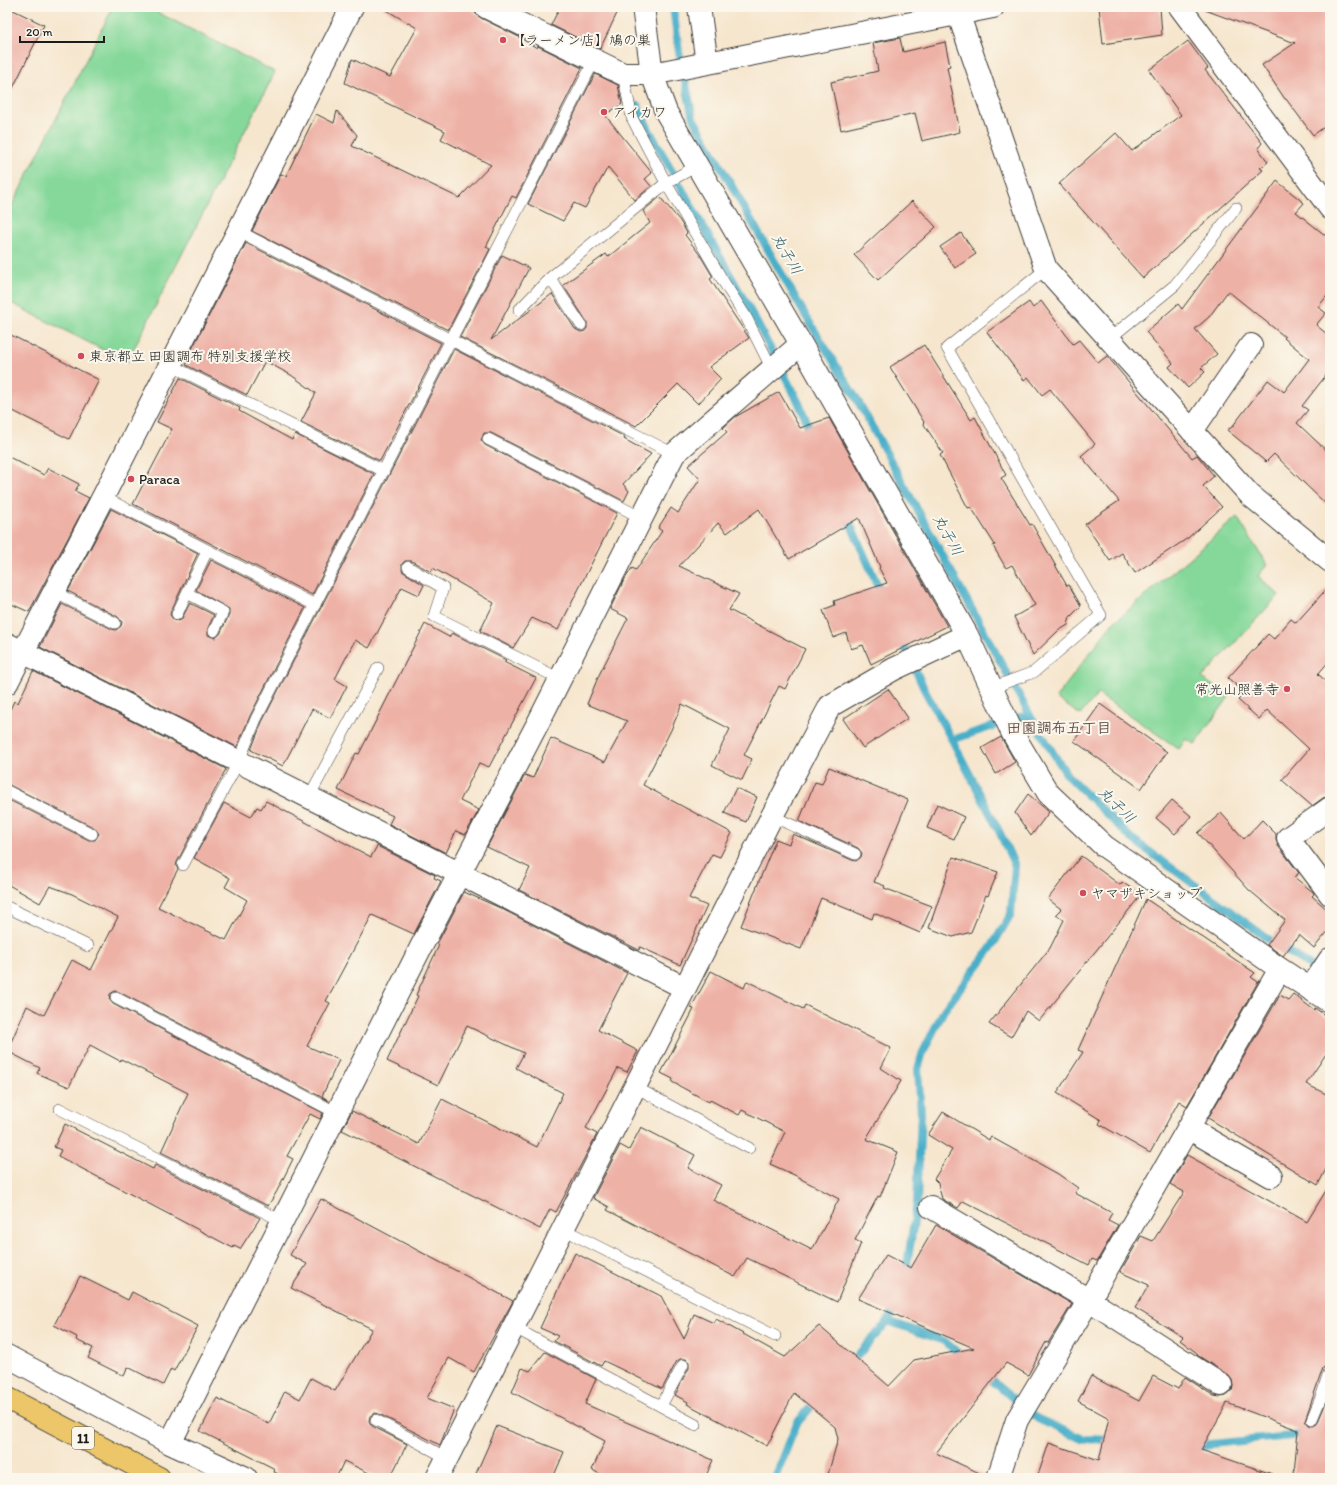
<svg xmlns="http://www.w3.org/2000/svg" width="1337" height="1485" viewBox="0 0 1337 1485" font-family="Itim,'Klee One',sans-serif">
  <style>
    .green { fill: #85d89a; stroke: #507a5b }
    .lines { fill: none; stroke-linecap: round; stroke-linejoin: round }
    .stream { stroke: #49afc9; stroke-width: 8 }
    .building { fill: #eeb1a6 }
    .service-casing { stroke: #3d3a37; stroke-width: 12 }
    .minor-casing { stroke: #3d3a37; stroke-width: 24 }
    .primary-casing { stroke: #3d3a37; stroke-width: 24 }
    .service { stroke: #fff; stroke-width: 11 }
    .minor { stroke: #fff; stroke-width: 22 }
    .primary { stroke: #ecc669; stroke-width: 22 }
    .poi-dot { fill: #d1495b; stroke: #fbf7ec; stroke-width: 1.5 }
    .labels { text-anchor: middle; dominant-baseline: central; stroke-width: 4; stroke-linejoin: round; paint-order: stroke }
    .shield { fill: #fbf7ec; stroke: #5f5e5a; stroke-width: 1 }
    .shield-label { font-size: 13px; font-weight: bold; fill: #1c1c1c }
    .poi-label { font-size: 14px; fill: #1c1c1c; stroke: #fbf7ec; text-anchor: start }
    .water-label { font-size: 15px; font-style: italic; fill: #305e6a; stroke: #fbf7ec }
    .neighbourhood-label { font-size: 15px; font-weight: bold; fill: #66504c; stroke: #fbf7ec }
  </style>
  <rect width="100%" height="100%" fill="#fbf7ec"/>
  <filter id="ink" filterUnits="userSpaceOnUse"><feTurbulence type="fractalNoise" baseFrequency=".025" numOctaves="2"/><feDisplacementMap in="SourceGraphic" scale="8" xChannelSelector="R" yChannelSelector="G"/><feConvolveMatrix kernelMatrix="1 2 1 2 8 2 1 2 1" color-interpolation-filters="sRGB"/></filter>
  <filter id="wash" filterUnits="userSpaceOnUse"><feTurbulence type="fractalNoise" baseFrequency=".012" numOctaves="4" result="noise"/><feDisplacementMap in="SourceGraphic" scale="16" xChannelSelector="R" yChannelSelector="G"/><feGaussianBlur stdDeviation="0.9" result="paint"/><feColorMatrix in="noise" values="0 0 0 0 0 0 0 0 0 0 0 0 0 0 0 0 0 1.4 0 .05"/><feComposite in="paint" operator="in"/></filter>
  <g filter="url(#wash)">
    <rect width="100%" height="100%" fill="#f6e6ce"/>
    <path class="green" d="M113,7h34l128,65 -148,290 -120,-61v-86z
      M1237,517l30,48 -9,11 21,19 -77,83 27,19 -34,47 -9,-5 -7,10 -81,-55 -18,21 -24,-17 55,-73z"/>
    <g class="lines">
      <path class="stream" d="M673,7l6,45 14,66 111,195 55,90 173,316 35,56 64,63 133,98 66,43
        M638,106l11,24 108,193 42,80 13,32
        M846,514l36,81
        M901,638l24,53 27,49
        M905,1276l12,-73 4,-90 -3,-44 5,-17 21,-42 47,-62 20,-34 4,-48 -16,-35 -47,-91 68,-23 12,2
        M888,1321l56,20 20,17
        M849,1365l39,-44 8,-18
        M984,1374l54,45 45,20 30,1
        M1193,1445h9l128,-13
        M775,1478l22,-55 21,-24"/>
    </g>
    <g id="blocks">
      <path class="building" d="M7,7l37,18 -37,75z
        M381,7h87l6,4 2,3 5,4 36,18 20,12 1,-2 44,22 -66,130 -4,-2 -26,51 4,2 -42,81 -196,-99 29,-57 5,2 30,-62 18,9 3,-12 20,24 -5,11 107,52 32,-33 -50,-26 4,-8 -100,-48 7,-24 38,18 27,-49z
        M560,7h60l-20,42 -49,-24z
        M1099,7h61l2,28 -59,9z
        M1206,7h124v116l-17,12 -27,-36h-1l-23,-34 33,-22 -90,-33z
        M900,38l3,14 42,-10 5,24 -3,1 13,65 -38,9 -7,-28 -74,17 -10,-48 47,-11 -5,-28z
        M1188,41l20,27 -3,2 57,73 -4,5 10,14 -8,6 3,2 -120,108 -84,-94 57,-51 16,18 49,-36 -32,-45z
        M595,74l23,11 4,19 -17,11 47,58 -7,6 6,7 -16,14 -27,-33 -23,41 -11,-5 -11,18 -35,-17z
        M1277,181l27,22 -8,9 34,27v53l-12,15 8,6 -10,12 12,10 2,-3v45l-3,-3 -25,32 6,4 -11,13 33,31v54l-56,-54 -8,8 -39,-32 5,-3 36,-47 16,12 25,-33 -25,-21 1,-1 -57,-46 -19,26 -14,12 22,25 -16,14 4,4 -17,16 -19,-21 4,-4 -27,-31 32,-28 4,5z
        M660,197l20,24 7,12 -2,2 15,20 13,22 -3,2 39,59 -40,29 12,12 -23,25 -20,-20 -42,42 -176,-89 42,-82 27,13 -38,72 61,-46 23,35 6,3 4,-1 2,-3v-6l-24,-37 43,-31 2,3 42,-34 -7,-12z
        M912,201l24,26 -58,53 -24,-25z
        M961,233l15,21 -21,14 -15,-21z
        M246,243l195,100 -61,118 -79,-39 15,-29 -25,-18 -26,-14 -18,34 -61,-30 6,-12h-2z
        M1041,301l32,43 6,-4 19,23 9,-7 85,102 5,-3 17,21 -11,10 19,21 -34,31 -53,35 -13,-20 -12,8 -25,-37 34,-23 -38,-45 14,-12 -45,-55 -8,6 -14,-18 -4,3 -37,-48 42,-30 4,6z
        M7,333l92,47 -30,59 -62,-31z
        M924,345l47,75 4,-3 31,58 -5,3 29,47 2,-1 35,62 2,-1 12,21 -11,11 -2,8 -10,6 -25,24 -19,-38 21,-12 -23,-40 -6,3 -13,-22 2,-1 -24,-38 -3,1 -28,-53 3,-2 -20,-30 1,-1 -34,-55z
        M454,349l171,88 -1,2 27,15 -28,30 6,7 -5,10 -133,-68h-7l-3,7 4,5 132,68 -59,117 -26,-12 -19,30 -33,-17 14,-28 -61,-35 -2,4 -19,-11h-7l-3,3v7l22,14 -5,10 -17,-8 -33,61 -14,-8 -20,39 12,7 -17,32 -18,-9 -29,57 -32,-16 11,-28z
        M180,378l60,30 -1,3 53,29 3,-6 79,40 -62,121 -179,-91 39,-75 -15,-7z
        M779,392l21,36 29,-10 118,208 -76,38 -8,-19 -12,4 -5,-16 -13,5 -10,-28 12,-5 -1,-4 53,-18 -8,-15 1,-1 -21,-49 -70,41 -30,-50 -32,24 -9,-10 -39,43 60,28 -10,16 76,39 -20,40 -6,-3 -35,69 8,4 -10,21 -30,-15 18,-36 -48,-25 -11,26 -28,55 89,48 -12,24 -8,-3 -23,44 18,8 -27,59 -40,-18 -1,3 -120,-60 11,-22 -43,-21 38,-72 8,3 18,-40 54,24 22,-41 -40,-17 12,-29 29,-57 -18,-9 13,-27 9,-14 4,2 26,-39 -4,-3 13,-20 7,5 22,-34 -12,-13 39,-34 -4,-4 12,-11z
        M7,456l37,19 4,-7 31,16 -4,7 14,7 -60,114 -22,-10z
        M111,509l87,44 -27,58 -1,4 4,5 4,1 3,-1 9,-17 24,12 -6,13v7l7,3 5,-4 9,-19v-6l-33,-19 15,-30 94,48 -55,108 -13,31 -197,-100 22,-43 50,25 4,1 5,-4 1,-4 -4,-5 -50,-26z
        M1330,585v75l-12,14 12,11v111l-7,2 -11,8 -30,-26 27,-31 -42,-39 -8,9 -21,-19 7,-7 -17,-15 40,-44 6,5 17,-20 5,4z
        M425,624l24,13 3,-4 54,27 -2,2 32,16 -47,89 -10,-4 -19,38 19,9 -14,25 -9,-4 -10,22 -57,-29 4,-8 -55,-26 18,-37 3,1z
        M33,671l193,98 -49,93 -1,4 2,3 -20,38 68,33 21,-40 -22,-13 5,-9 -36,-20 30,-55 27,14 6,-10 4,2 5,-8 105,56 6,-11 58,29 -1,3 7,3 -27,53 -42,-19 -46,86 4,2 -23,43 32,14 -17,36 7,5 -210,-109 -4,-1 -5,3 -1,5 4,5 210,109 -3,6 -10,-5 -23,42 6,3 -16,32 -9,15 -107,-54 27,-59 -67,-34 -1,2 -30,-16 -21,42 -32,-14 3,-5 -33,-17 20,-45 17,9 28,-55 19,10 27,-53 -46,-23 -22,-8 -10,17 -33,-19v-85l82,41h6l4,-6 -4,-6 -88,-44v-68l7,-15 4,2z
        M888,689l20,29 -45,30 -20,-29z
        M1100,704l67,48 -26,37 -67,-48z
        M1001,737l14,25 -19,12 -14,-26z
        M829,767l79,33 -34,82 11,4 -1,2 48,18 -12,27 -46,-20 -2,6 -51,-21 -20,51 -60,-23 35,-87 13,5 4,-10 59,26 4,1 5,-4 1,-4 -4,-5 -59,-27 16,-39 7,2z
        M736,788l21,9 -11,25 -22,-9z
        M1028,794l21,18 -18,24 -16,-23z
        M1172,800l19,16 -16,18 -19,-16z
        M937,804l27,13 -10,22 -27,-11z
        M1221,813l23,26 18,-19 14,14v6l2,6 21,27 -5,4 19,15 1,2 -2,2 18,16v17l-16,19 -15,-13 -16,21 -16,-11 18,-25 -36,-30 -51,-57z
        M1081,856l39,29 2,-3 19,13 -102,126 -13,-10 -15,26 -22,-13 61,-76 14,-28 -8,-6 5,-5 -13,-10z
        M953,857l45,15 -10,24 -2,-1 -15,37 -18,5 -24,-9z
        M464,892l34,15 129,66 -29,57 40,21 -11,21 -9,-4 -32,60 11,6 -41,78 -6,-3 -10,20 -198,-99 10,-19 67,33 23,-45 95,48 26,-54 -47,-25 8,-15 -57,-27 -29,59 -51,-24 31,-65 -2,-1 23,-50 -2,-1z
        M1146,899l109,74 -4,4 7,5 -71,124 -8,-5 -29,52 -51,-29 2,-4 -44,-27 26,-41 -5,-2z
        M711,971l33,17 3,-7 56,28 2,-4 86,43 -10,20 20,13 -35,58 32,13 -18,45 -2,-1 -23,44 6,3 -24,59 -90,-44 -12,19 -128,-67 2,-3 -16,-9 27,-53 9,5 12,-23 54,28 -7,13 33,17 -8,15 99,50 27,-51 -38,-20v-1l-31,-14 15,-32 -43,-22 -3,5 -29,-15 -1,2 -37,-20 1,-3 -12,-6 33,-64 -3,-1z
        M1293,994l21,16 1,-2 15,11v29l-24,36 24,12v65l-12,24 -110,-67 72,-123 8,5z
        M943,1112l46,28 2,-3 67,37 20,14 -3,5 37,20 -4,7 10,5 -21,36 -5,-2 -3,6 -126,-64 -5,7 -16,-9 -4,-16 -4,-4 18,-29 -24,-15z
        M65,1124l88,45 2,-4 105,53 -20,31 -6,-3 -1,2 -175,-92 3,-6 -7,-3z
        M1187,1155l120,67 23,-38v179l-4,2 -3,3 -18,52 4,5 4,1 4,-2 13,-31v84l-36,-4 4,-43 -71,-27 -26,47 71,24v4h-235l12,-35 50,17 10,-42 -31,-17 13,-25 48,25 14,-25 25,13 7,-12 29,19 6,1 6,-1 6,-5 1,-5 -1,-6 -4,-5 -31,-20 1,-1 -18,-14 3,-3 -48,-29 14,-23 -29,-13 21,-36 12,5 31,-49 -14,-8z
        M321,1199l192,102 -39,71 -25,-14 -22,40 27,11 -14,36 -61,-31 -4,-1 -5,3 -1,5 3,5 35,18 -17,34h-11l-35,-17 -8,17h-49l-13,-6 1,-3 -75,-38 17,-33 52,26 16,-33 15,8 11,-21 24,13 37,-62 -81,-41 16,-24 -17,-9z
        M936,1225l136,79 -24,39 -2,-1 -18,33 -22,-12 -70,90 50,23v2h-159l11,-39 -3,-12 -41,-34 -27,53 -80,-42 1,-2 -13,-7 14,-27v-6l-3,-3h-6l-3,2 -15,28 -58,-28 -3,5 -47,-25 4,-5 -18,-8 35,-75 86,43 23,43 10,-25 20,9 2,-4 69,38 34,-31 70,60 25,-26 60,-12 -116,-49 28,-44 25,13z
        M80,1276l48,24 4,-8 66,34 -24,45 -3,-2 -8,16 -35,-18 -4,9 -36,-18 5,-10 -17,-8 1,-3 -23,-12z
        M545,1352l51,27 -11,25 128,56 -8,18h-97l-16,-8 13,-29 -93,-49 10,-24 8,3z
        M497,1426l67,26 -11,26h-79z"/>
    </g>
  </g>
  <g filter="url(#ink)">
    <use href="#blocks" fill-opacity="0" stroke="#3d3a37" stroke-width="1"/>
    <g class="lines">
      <defs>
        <path id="service" d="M623,74l9,44 34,65 57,98 23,36 26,52
          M238,231l436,223
          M519,310l31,-32
          M581,325l-31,-47 116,-95 31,-17
          M1109,339l66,-54 61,-77
          M170,365l214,106
          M488,439l154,79
          M103,497l212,108
          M408,567l35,21 -9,28 126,63
          M54,592l61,31
          M187,593l36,19 -9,19
          M177,614l30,-63
          M991,688l43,-16 67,-57 -154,-267 99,-79
          M7,791l85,43
          M309,797l69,-129
          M772,816l83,38
          M183,865l56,-104 17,-42 338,-658
          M7,907l81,39
          M116,998l221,115
          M635,1087l114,61
          M60,1109l222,112
          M563,1229l212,107
          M513,1327l183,98
          M661,1406l22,-41
          M1312,1419l10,-24 8,-25
          M376,1420l71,38"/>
        <path id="minor" d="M486,7l137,67h29l341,-67
          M643,7l9,67 14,38 135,232 166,291 46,99 35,59 56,53 176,123 50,33
          M699,7l8,56
          M956,7l90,262 204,226 80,66
          M1180,7l150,201
          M1192,431l59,-86
          M7,644l678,344
          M7,683l96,-186 249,-490
          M1330,808l-42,30 42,56
          M1310,989l20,-30
          M1188,1128l83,48
          M931,1207l158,93 132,85
          M7,1356l163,87 76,35
          M170,1443l250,-494 119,-228 135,-267 127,-110
          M437,1478l335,-662 58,-110 64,-37 73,-34
          M998,1478l19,-58 72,-120 191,-331"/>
        <path id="primary" d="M7,1398l152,80"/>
      </defs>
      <use href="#service" class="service-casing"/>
      <use href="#minor" class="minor-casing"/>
      <use href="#primary" class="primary-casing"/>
      <use href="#service" class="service"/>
      <use href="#minor" class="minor"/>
      <use href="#primary" class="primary"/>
    </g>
  </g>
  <g class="poi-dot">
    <circle cx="503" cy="40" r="4"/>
    <circle cx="604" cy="112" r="4"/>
    <circle cx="81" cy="356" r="4"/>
    <circle cx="131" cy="479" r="4"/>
    <circle cx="1287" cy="689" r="4"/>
    <circle cx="1083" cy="893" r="4"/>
  </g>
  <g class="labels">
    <rect class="shield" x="72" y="1427" width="22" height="22" rx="3"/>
    <g class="shield-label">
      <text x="83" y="1438">11</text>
    </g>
    <g class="poi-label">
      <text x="511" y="40">【ラーメン店】鳩の巣</text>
      <text x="612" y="112">アイカワ</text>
      <text x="89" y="356">東京都立 田園調布 特別支援学校</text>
      <text x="139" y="479">Paraca</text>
      <text x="1279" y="689" text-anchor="end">常光山照善寺</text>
      <text x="1091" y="893">ヤマザキショップ</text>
    </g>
    <g class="water-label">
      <text transform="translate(787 254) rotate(60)">丸子川</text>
      <text transform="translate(948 535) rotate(61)">丸子川</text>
      <text transform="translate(1117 805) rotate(45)">丸子川</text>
    </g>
    <g class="neighbourhood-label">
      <text x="1059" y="728">田園調布五丁目</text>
    </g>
  </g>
  <rect width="1337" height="1485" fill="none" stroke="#fbf7ec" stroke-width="24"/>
  <path d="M20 36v6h84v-6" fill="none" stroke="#1c1c1c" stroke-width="2"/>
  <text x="26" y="36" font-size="12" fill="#1c1c1c" stroke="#fbf7ec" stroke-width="3" paint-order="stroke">20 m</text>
</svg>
